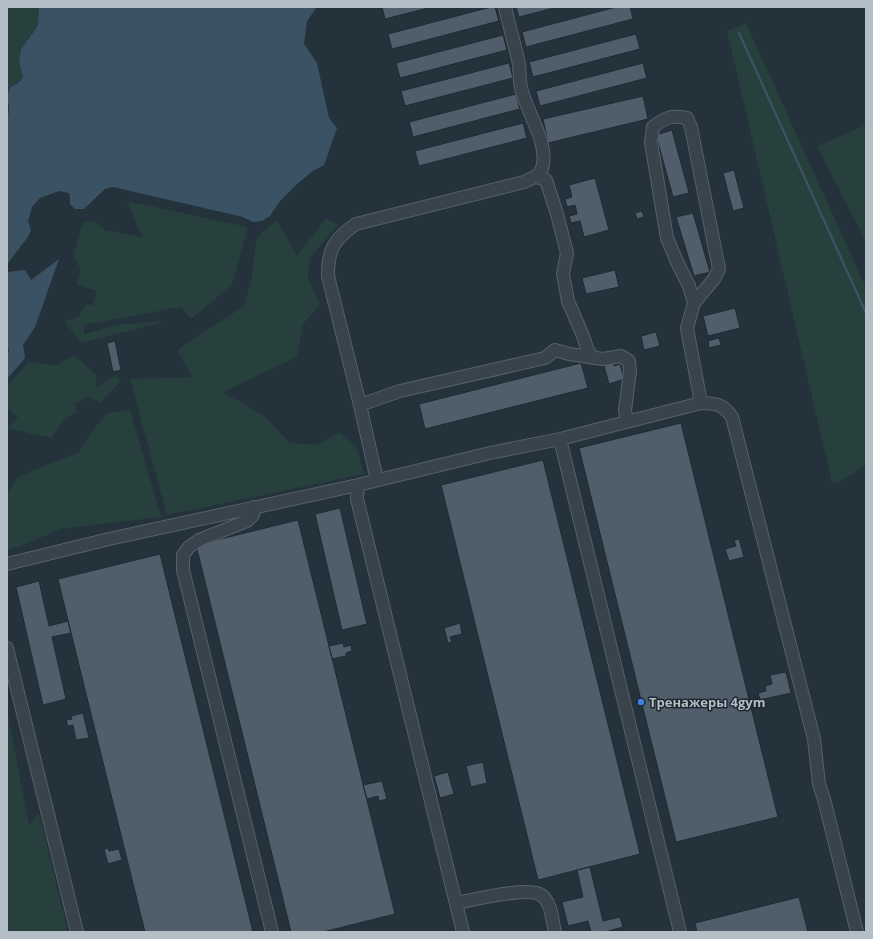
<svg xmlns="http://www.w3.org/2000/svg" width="873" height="939" viewBox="0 0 873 939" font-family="'Open Sans',sans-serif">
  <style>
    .green { fill: #273f3d }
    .water { fill: #3a5264 }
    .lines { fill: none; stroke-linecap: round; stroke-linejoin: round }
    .stream { stroke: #3a5264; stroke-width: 2.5 }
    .building { fill: #505d6a; stroke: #1f2a33 }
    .minor-casing { stroke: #56616a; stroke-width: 14 }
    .minor { stroke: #38434c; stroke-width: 12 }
    .shop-dot { fill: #3f7fe0; stroke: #1d2831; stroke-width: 1.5 }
    .labels { text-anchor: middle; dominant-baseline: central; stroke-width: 3; stroke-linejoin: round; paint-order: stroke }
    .poi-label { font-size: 13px; font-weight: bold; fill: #b4bec7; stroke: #1d2831; text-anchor: start }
  </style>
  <rect width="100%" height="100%" fill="#24323c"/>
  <path class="green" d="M7,7h32l-1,19 -17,23 -2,13 4,15c-6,7 -12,10 -16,18z
    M746,23l120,265v177l-28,18h-6l-105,-452z
    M866,125v117l-49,-96z
    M127,201l121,26 -16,58 -41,34 -10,-12 -97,18v9l37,-10 47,-3 -87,22 -17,-22 14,-3 7,-13h8l4,-14 -20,-6 4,-16 -8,-12 10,-35 10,-2 12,10 37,7z
    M326,218l12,7 -28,33 -2,19 12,28 -17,19 -6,33 -74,35 40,23 27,28 26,2 23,-12 17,13 8,28 -197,41 -37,-136 63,-2 -16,-27 67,-44 8,-30 5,-39 20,-17 20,36z
    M74,355l22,19v14l19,-13 6,6 -21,22 -12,-6 -13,6 2,9 -11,6 -15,20 -44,-10 11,-11 -11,-9v-22l22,-24 27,3z
    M130,410l31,107 -100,12 -40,17 -14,4v-56l11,-17 32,-14 28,-10 11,-18 17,-21z
    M7,710l22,115 10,-12 29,119h-61z"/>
  <path class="water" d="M39,7h278l-10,14 -3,23 13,19 12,55 8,10 -13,37 -11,6 -16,13 -17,17 -10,15 -8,5 -9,1 -10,-5 -130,-30 -8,2 -21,20h-9l-5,-5v-6l-1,-5 -10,-2 -19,7 -8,9 -4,14 3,9 -3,7 -21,27v-138l2,-19 -2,-12 4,-8 7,-4 5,-6 -4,-15 2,-13 17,-23z
    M59,259l-24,68 -12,18 2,13 -18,21v-24l2,-3 -2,-9v-71l18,-2 6,10z"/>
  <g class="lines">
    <path class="stream" d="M739,33l127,280"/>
  </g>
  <path class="building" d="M382,7h50l-47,12z
    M491,7h4l4,14 -107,28 -4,-15z
    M516,7h42l-39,10z
    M616,7h14l3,12 -107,28 -4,-15z
    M636,34l4,15 -107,28 -4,-15z
    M503,35l4,15 -107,28 -4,-15z
    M509,63l4,15 -108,28 -4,-15z
    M643,63l4,15 -107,28 -4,-15z
    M516,94l4,15 -107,28 -4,-15z
    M643,96l5,23 -100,24 -5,-24z
    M523,123l4,15 -108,28 -4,-15z
    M672,130l17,63 -16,4 -17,-62z
    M734,170l10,38 -11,3 -10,-38z
    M595,178l14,52 -25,7 -4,-16 -9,2 -2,-7 8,-2 -2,-9 -8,2 -2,-8 7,-2 -3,-12z
    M642,211l2,6 -7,2 -2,-6z
    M693,213l17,59 -16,4 -18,-59z
    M615,270l4,17 -33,7 -4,-16z
    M735,308l5,20 -32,8 -5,-20z
    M656,332l4,14 -16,4 -3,-14z
    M719,338l2,7 -12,3 -1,-7z
    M115,341l6,29 -8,2 -6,-29z
    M581,363l7,25 -163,41 -6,-25z
    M613,363l1,3 6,-2 4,15 -15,5 -5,-18z
    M681,423l97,394 -102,25 -97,-394z
    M543,460l97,394 -102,26 -97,-395z
    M340,508l27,116 -25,6 -27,-116z
    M298,520l97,394 -72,18h-32l-95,-387z
    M739,539l5,18 -15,4 -4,-12 11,-3 -2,-6z
    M160,554l93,378h-108l-74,-299 -13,-54z
    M39,581l10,45 19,-5 3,12 -19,4 14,62 -23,6 -27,-118z
    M460,623l2,11 -12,3 2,5 -4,1 -4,-15z
    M343,643l1,4 7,-2 1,6 -6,2v3l-14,3 -3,-13z
    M786,672l5,21 -31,7 -2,-7 8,-2 -1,-5 7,-2 -2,-9z
    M83,713l6,25 -13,2 -3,-15 -5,1 -2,-6 6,-1 -1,-3z
    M483,762l4,21 -16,4 -5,-21z
    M448,772l6,22 -14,4 -6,-22z
    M382,781l5,18 -8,2 -1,-5 -11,3 -4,-14z
    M108,848l1,3 10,-2 3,11 -14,4 -4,-15z
    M590,867l13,54 17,-4 3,10 -18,5h-14l-3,-11 -20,5 -6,-24 21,-5 -6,-27z
    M799,897l9,35h-111l-2,-9z"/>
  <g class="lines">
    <defs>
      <path id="minor" d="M537,177l9,3 11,34 10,39 -4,21 5,27 15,35 4,12 6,10
        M694,303l20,-24 5,-10 -28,-142 -4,-9c-16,-3 -21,-1 -34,9l-2,15 16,96 11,26 11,22 5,17 -7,25 14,75
        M360,405l40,-14 145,-33 10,-8 14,4 34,5 18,-3 8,5 1,10 -5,39 2,12
        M560,439l120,493
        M377,480l-17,-75 -32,-129c0,-27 6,-37 28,-52l168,-42c9,-4 18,-7 19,-18 4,-23 -15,-50 -21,-73 -3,-8 -2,-18 -3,-27 -4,-19 -10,-38 -14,-57
        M358,485l-1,14 106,433
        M254,507l-1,8 -6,6 -48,19 -10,7 -6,8v15l89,362
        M7,564l102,-25 249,-54 132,-32 70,-14 141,-36c14,0 22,1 31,14l82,322 5,45 5,15 33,133
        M7,648l70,284
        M456,903c17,-3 72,-17 85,-8 11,7 11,26 14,37"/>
    </defs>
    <use href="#minor" class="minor-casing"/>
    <use href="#minor" class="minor"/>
  </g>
  <circle class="shop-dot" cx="641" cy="702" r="4"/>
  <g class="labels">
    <g class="poi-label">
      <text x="649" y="702">Тренажеры 4gym</text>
    </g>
  </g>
  <rect width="873" height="939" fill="none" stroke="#b4bec7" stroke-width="16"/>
</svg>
